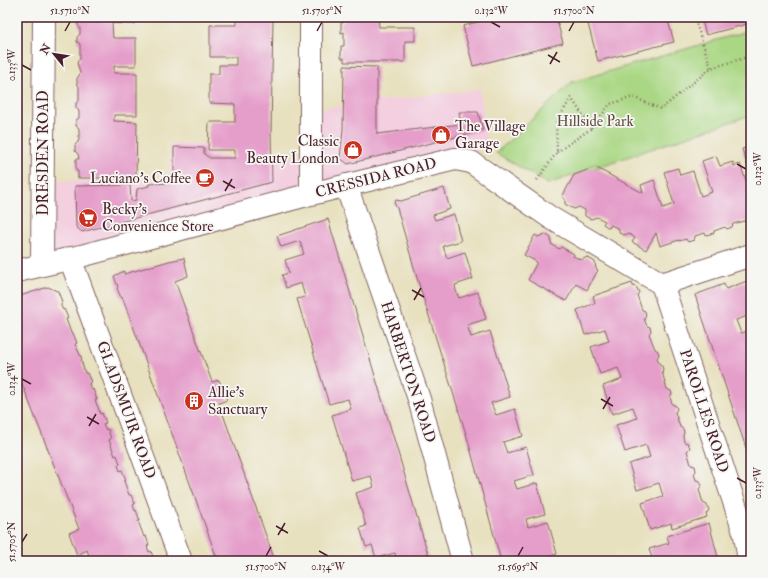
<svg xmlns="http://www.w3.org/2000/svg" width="768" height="578" viewBox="0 0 768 578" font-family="'IM FELL Double Pica',serif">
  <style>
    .built { fill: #f3cfe0 }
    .green { fill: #aad784; stroke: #7a7b58 }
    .building { fill: #e59eca }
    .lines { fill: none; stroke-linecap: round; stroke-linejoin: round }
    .minor-casing { stroke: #81635f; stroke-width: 24 }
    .path { stroke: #81635f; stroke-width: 2.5; stroke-dasharray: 1 3; stroke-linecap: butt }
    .minor { stroke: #fff; stroke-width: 22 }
    .ticks { fill: none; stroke: #4a1f2b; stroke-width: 1.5 }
    .labels { text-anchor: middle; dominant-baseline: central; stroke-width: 3.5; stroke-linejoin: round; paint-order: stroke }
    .park-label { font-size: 15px; fill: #624d41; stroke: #f6f6f2 }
    .poi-label { font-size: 15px; fill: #4a1f2b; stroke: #f6f6f2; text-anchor: start }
    .street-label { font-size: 15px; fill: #4a1f2b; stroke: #f6f6f2 }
    .neatline { fill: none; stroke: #4a1f2b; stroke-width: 1.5 }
    .ticks-label { font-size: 10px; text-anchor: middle; fill: #4a1f2b }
  </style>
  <rect width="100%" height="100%" fill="#f6f6f2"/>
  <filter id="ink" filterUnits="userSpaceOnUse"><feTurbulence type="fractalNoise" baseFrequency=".025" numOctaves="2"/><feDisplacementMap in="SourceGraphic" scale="8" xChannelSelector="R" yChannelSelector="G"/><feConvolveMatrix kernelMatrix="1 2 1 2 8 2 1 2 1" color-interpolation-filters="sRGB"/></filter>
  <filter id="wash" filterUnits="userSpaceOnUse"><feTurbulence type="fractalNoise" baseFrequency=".012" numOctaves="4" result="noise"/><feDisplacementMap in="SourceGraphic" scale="16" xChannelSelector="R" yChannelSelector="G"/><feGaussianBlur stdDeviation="0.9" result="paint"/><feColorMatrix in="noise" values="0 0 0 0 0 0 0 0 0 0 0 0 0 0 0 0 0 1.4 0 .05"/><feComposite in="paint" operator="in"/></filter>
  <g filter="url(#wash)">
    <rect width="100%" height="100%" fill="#e8e1c0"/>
    <path class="built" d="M480,89l6,49 -15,24 -429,102 1,-83 125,-1 3,-37 36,1v8l28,6 38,1 35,-3 1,-46z"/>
    <path class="green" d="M751,30v85l-203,69 -52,-31 76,-71z"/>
    <g id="blocks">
      <path class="building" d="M81,17h54v7l-23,-1 1,15h23v28h-22v7h23v42h-23v6l23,1 -1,56h-58v-7h-2v-12h3l-1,-5 -3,-3v-6l3,-3 1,-3v-11l-3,-2v-6l3,-2v-7l-3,-3v-5l3,-2v-15l-2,-2v-6l2,-2 1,-3 -3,-11 3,-3v-15l-3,-2v-5l3,-3v-6l-2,-3 -1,-5z
        M237,17h36l-2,117 1,48 -190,50 -6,-5 -1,-41 55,-1 1,16 5,-1 1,-11 12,-3 -1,-2 26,-1v-36l30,1v6l6,4h25v-8h-27l1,-28h26v-18l-26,-1v-29h10v-9h17v-8h-26v-32h27z
        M344,17h34l1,10h36v14h-10v21h-61v-4h-3v-12h3v-14l-3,1v-10l3,-1z
        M497,17h59l7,26 -90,23 -10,-40z
        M598,17h69l7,25 -76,19 -11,-41z
        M701,17h50v6l-45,12z
        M344,66l33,1v67l84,-10 -2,-12h19l5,18 -135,34 -8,-6 3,-28z
        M751,146v30l-9,-27z
        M716,156l4,10 13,-4 1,4 6,-2 6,17 5,-1v41l-5,2 -2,-2 -11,3 -1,3 -5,2 -2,-2 -11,4v2l-8,2 -1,-2 -10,3 -1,4 -6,2 -2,-3 -7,2v-1l-19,6 -4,-13 -10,17 -14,-8 3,-4 -4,-3 -4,-1 -3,1 -5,-2v-4l-8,-4 -2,3 -6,-4 2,-3 -8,-4 -6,2 -6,-3v-6l-6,-3 -5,2 -9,-5v-5l-3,-2 12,-22 21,-8 48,26 -2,-8 13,-5 9,28 11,-4 -10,-32 14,-4 2,7 13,-4 8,25 11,-4 -10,-31z
        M444,188l6,21 -17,6 2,5 19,-6 7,27 -18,5 4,12 18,-6 8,27 -18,6 1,6 3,7 19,-6 8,27 -19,6 4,12 19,-6 20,66 -19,6 5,12 19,-6 8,27 -20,6 4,11 19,-6 8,28 -20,6 3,8 20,-6 8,31 -19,5 2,8 20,-6 9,33 -19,6 1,1h-38l-34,-124 -50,-159 -20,-70 -3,-5 2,-3 5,1z
        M328,219l69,230 33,112h-41l7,-3 -1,-5 -19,5 -4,-13 -6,2 -6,-19 6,-2 -10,-33 18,-6 -3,-11 -19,5 -20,-66 19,-6 -3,-10 -19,5 -32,-105 8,-2 -4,-14 -15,5 -4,-13 7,-2 -4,-13 19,-6 -4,-13 -19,6 -4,-11z
        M545,234l6,4v6l8,5 2,-2 13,7 -1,2 8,4 6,-3 8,5 1,7 2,1 -11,20 -11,-6 -10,17 -38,-21 9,-18 -13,-7 11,-20 3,2z
        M184,258l4,18 -13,5 37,101 7,-2 8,20 -8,3 56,158h-57l-93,-257 -3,-7 -1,1 -4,-10 1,-1 -4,-11 10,-5v3l45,-13z
        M747,281l4,14v20l-15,5 5,13 10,-3v133l-56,-168 29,-11 2,5z
        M632,283l1,3 4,2 2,5 -2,2 5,15 3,1 1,5 -2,3 3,7 3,1 1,4 -2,3 6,15 3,2 1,4 -2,3 3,7 2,1 1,3 -1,3 5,17 4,2 1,3 -2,3 2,7 4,2 1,3 -2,3 5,15 3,2 1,3 -1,4 1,6 4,1 2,5 -3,3 3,10 1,4 4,1 1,5 -2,3 2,6 4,1 2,4 -3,4 1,4 3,10 4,2 2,5 -3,4 1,3 -35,11 -1,-5 -21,7 -8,-27 21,-7 -4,-13 -22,7 -8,-26 21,-7 -4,-12 -21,7 -9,-27 21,-7 -4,-11 -21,7 -9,-28 19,-7 -4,-11 -18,6 -9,-27 18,-6 -4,-12 -20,6 -8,-25 18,-7 -2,-7z
        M48,287l9,4h1l4,11 -1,1v3l2,4 1,-1 4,9 -2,1 5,14h2l4,10 -2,1 7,15 -1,1 4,13h2l4,9 -2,1 2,7 2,-1 4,11h-2l4,10 1,4 2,-1 4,10 -3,1 3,6 2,-1 3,10 -2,1 2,5 4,11 2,-1 3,9 -2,1 2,6 2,-1 4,10 -2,1 5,14h2l4,9 -2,1 2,6 1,-1 4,11h-2l6,16 2,-1 3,9 -2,1 2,6 2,-1 3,9 -2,1h-61l-4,-11 -10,5 -8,-22 10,-4 -62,-158v-74z
        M709,523l10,38h-66l-4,-12 20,-6 -2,-7z"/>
    </g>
  </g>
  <g filter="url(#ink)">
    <use href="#blocks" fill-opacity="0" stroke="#81635f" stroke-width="1"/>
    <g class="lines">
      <defs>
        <path id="minor" d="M346,185l73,214 44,162
          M311,194v-177
          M70,258l111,303
          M42,264l2,-247
          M17,271l64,-15 230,-62 144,-35 16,3 80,56 111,66 89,-29
          M662,284l83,251 4,26"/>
      </defs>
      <use href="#minor" class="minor-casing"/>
      <path class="path" d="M694,17l17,51
        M557,152l35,-24
        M537,180l20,-28 -1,-29 15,-25 21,30 18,-24 23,-7 28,12 50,-41 40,-12"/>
      <use href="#minor" class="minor"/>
    </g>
  </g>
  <path class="ticks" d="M491,22l9,5M65,31l5,-9M317,31l5,-9M569,31l5,-9M548,55l12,7M550,64l7,-12M22,65l9,5M737,164l9,5M223,181l12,7M225,191l7,-12M412,290l12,7M414,300l7,-12M22,379l9,5M601,399l12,7M603,409l7,-12M87,417l12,7M89,426l7,-12M737,478l9,5M276,526l12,7M278,535l7,-12M22,542l5,-8M319,551l9,5M266,556l5,-9M518,556l5,-9"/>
  <defs>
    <symbol id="shop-disc" viewBox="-11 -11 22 22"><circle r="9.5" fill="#c8321e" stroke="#f6f6f2"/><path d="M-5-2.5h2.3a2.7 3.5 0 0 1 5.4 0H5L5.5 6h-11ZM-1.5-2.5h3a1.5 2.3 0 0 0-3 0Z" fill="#fff"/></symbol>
    <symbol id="cafe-disc" viewBox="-11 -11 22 22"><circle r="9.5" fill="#c8321e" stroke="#f6f6f2"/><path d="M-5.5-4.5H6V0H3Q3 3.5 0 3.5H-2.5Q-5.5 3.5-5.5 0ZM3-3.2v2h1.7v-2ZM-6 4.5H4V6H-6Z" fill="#fff"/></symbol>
    <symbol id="supermarket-disc" viewBox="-11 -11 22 22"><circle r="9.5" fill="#c8321e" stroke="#f6f6f2"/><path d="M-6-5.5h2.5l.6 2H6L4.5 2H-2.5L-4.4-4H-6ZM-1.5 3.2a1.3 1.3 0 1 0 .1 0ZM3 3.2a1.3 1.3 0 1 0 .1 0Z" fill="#fff"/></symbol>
    <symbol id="building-disc" viewBox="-11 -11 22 22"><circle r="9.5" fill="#c8321e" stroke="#f6f6f2"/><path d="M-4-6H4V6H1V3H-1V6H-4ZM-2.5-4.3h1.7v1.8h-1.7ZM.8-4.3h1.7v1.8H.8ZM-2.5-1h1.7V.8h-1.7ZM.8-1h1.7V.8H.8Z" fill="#fff"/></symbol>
  </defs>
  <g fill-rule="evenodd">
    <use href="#shop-disc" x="430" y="124" width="22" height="22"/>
    <use href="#shop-disc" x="342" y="139" width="22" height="22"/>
    <use href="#cafe-disc" x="194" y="167" width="22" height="22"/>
    <use href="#supermarket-disc" x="77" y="207" width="22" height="22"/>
    <use href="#building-disc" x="183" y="390" width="22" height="22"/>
  </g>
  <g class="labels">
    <g class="park-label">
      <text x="595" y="121">Hillside Park</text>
    </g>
    <g class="poi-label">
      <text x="455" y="126">The Village<tspan x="455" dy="17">Garage</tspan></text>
      <text x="339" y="141" text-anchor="end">Classic<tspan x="339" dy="17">Beauty London</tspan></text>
      <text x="191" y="178" text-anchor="end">Luciano's Coffee</text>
      <text x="102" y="209">Becky's<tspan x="102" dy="17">Convenience Store</tspan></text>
      <text x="208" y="392">Allie's<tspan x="208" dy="17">Sanctuary</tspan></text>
    </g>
    <g class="street-label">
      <text transform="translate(43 153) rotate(-90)">DRESDEN ROAD</text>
      <text transform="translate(376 178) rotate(-14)">CRESSIDA ROAD</text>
      <text transform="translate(408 372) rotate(72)">HARBERTON ROAD</text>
      <text transform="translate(126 410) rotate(70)">GLADSMUIR ROAD</text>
      <text transform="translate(704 411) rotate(72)">PAROLLES ROAD</text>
    </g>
  </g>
  <rect width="768" height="578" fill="none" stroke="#f6f6f2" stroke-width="44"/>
  <g transform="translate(54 54) rotate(300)" stroke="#f6f6f2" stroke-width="3" paint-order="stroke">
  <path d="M0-3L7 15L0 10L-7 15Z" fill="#4a1f2b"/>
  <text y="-6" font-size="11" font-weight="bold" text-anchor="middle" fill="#4a1f2b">N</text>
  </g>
  <rect x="22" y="22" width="724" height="534" class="neatline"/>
  <g class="ticks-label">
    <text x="70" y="14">51.5710°N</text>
    <text x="322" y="14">51.5705°N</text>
    <text x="491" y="14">0.132°W</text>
    <text x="574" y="14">51.5700°N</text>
    <text transform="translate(11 65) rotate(-90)" y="4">0.133°W</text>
    <text transform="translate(757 169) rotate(-90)" y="4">0.132°W</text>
    <text transform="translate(11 379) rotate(-90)" y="4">0.134°W</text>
    <text transform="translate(757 483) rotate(-90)" y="4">0.133°W</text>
    <text transform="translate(11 542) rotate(-90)" y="4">51.5705°N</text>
    <text x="266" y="570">51.5700°N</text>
    <text x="328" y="570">0.134°W</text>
    <text x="518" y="570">51.5695°N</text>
  </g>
</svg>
